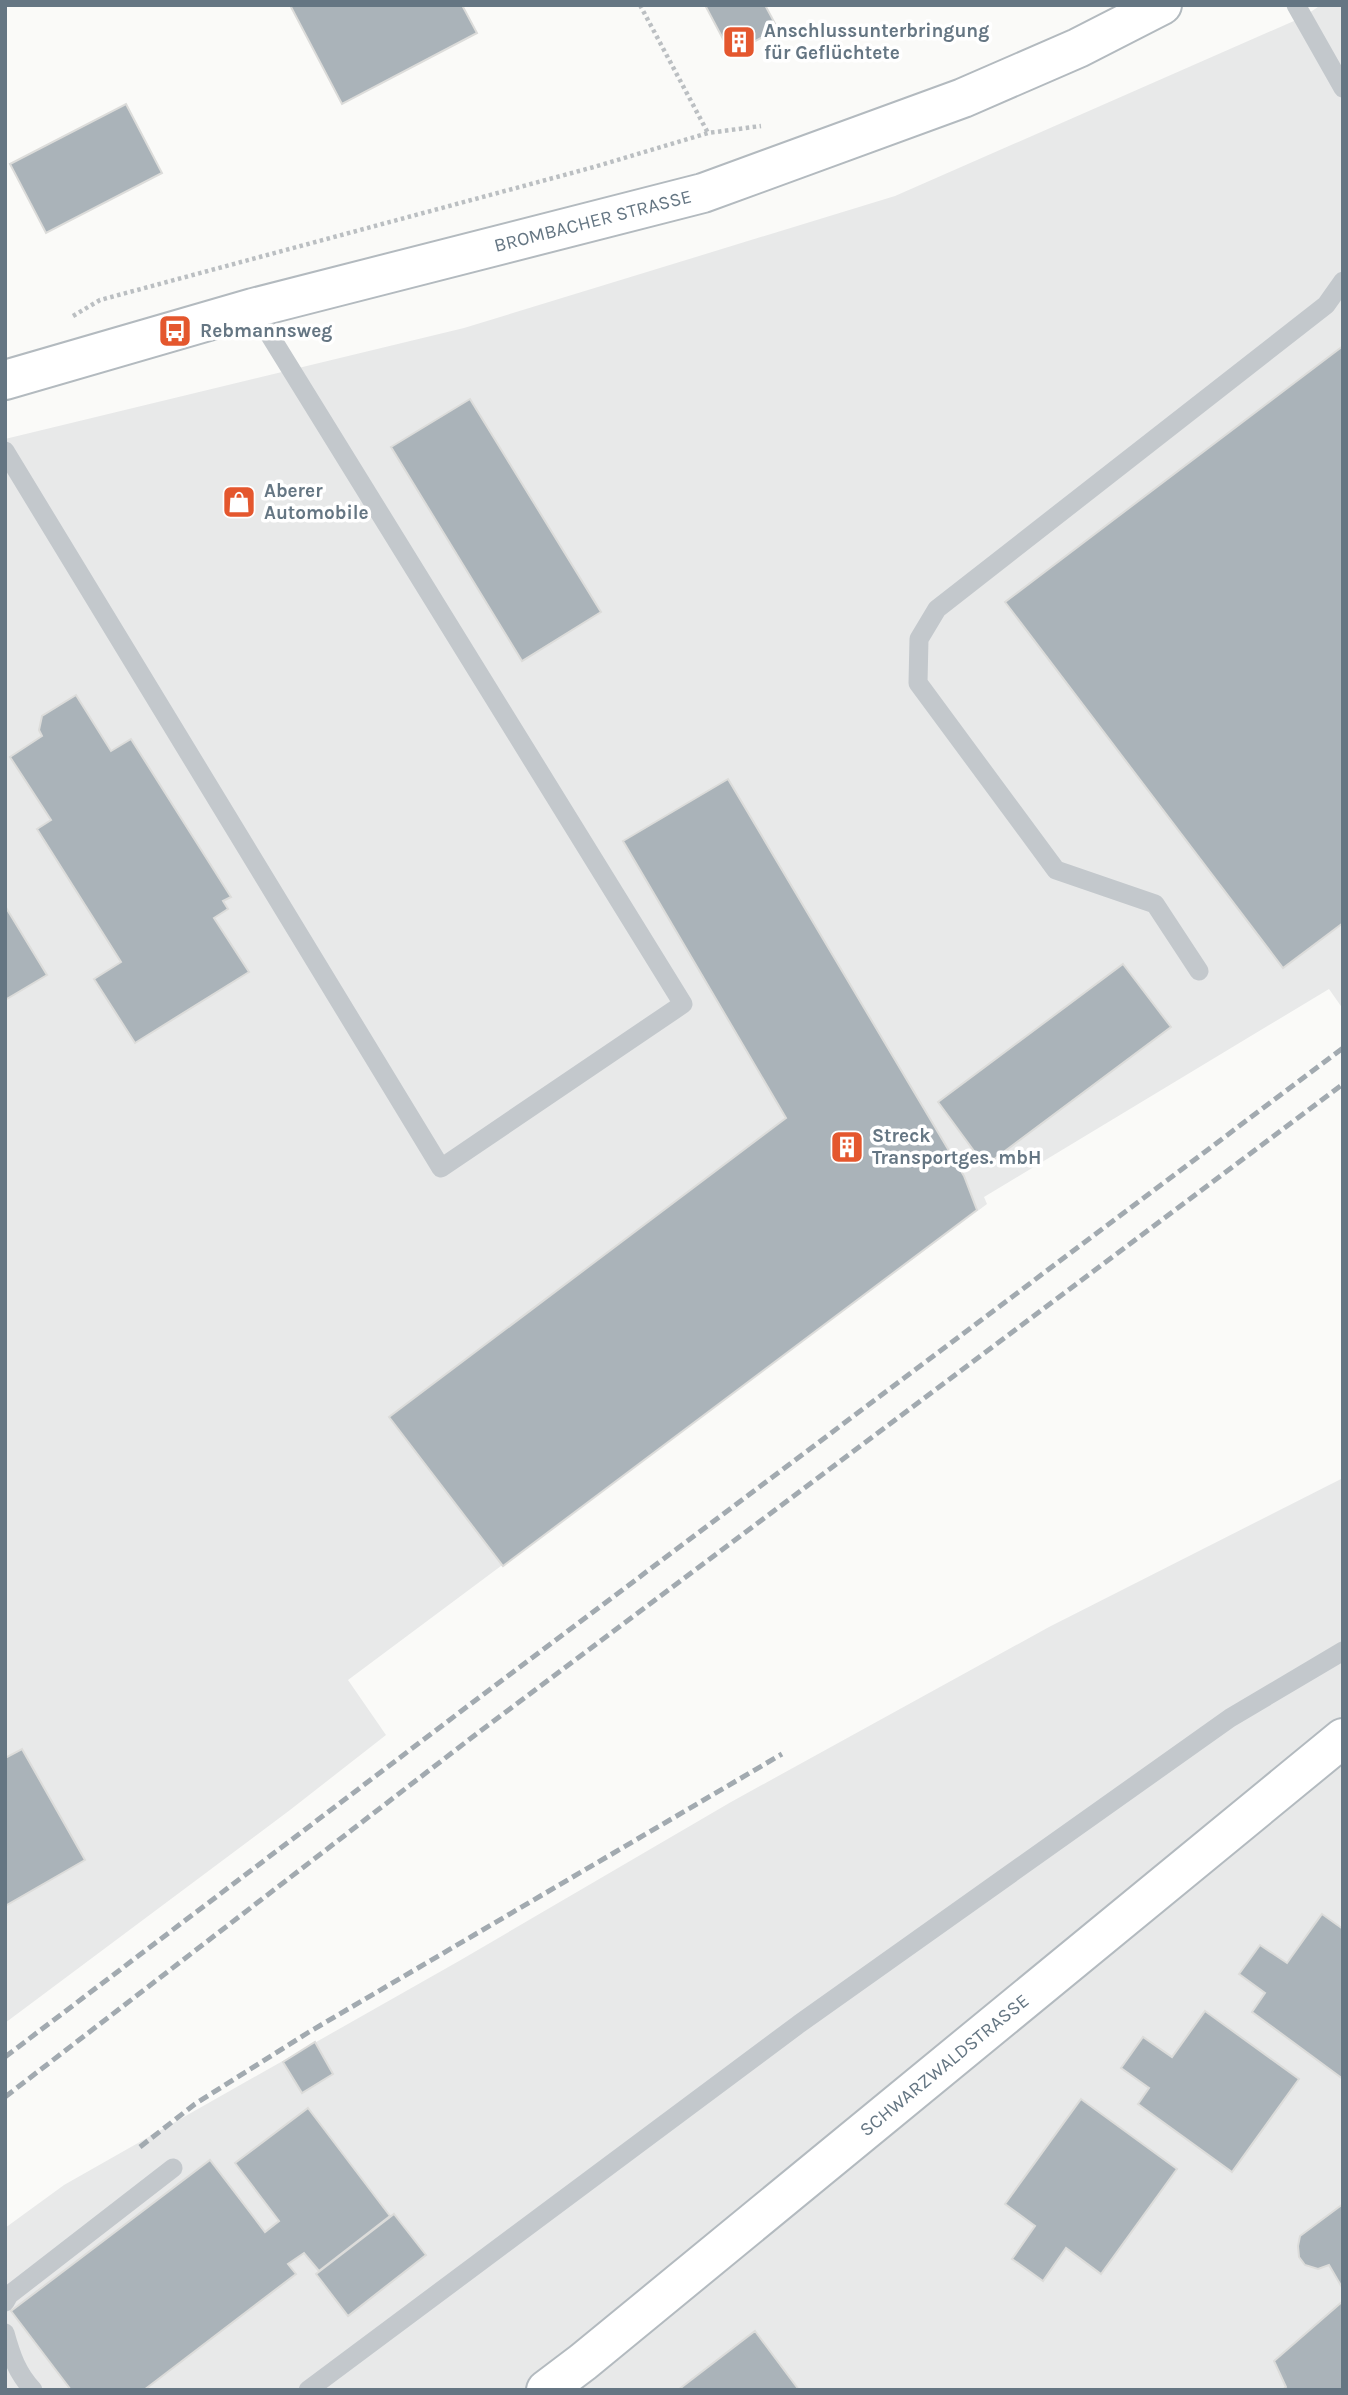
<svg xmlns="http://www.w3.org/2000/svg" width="1348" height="2395" viewBox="0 0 1348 2395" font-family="Karla,sans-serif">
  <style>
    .built { fill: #e8e9e9 }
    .building { fill: #aab3b9; stroke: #dcdcda; stroke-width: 2 }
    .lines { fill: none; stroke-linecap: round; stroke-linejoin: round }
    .secondary-casing { stroke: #b3babf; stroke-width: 42 }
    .path { stroke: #bbbfc2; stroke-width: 4.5; stroke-dasharray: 3.5 3.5; stroke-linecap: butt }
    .service { stroke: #c3c8cc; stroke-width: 19 }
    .secondary { stroke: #fff; stroke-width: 38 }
    .rail { stroke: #a2aab0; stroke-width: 5; stroke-dasharray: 10 5; stroke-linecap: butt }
    .labels { text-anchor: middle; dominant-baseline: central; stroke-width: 7; stroke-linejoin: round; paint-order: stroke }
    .poi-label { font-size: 19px; font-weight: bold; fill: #657683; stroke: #fff; text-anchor: start }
    .street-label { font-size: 19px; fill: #657683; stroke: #fff }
  </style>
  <rect width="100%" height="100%" fill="#fafaf8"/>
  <path class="built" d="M1321,5h22v1004l-14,-20 -345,208 3,7 -639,476 38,55 -96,75 -285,213v-1584l459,-111 431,-132 408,-179z
    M1343,1478v912h-1338v-162l59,-43 395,-224 272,-159 318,-175z"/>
  <path class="building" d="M290,5h172l15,28 -135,71z
    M705,5h60l13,24 -47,25z
    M126,104l36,69 -116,60 -36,-69z
    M1343,346v577l-60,45 -278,-366z
    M470,399l131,213 -79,49 -131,-214z
    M76,695l35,56 20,-12 100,158 -8,4 5,8 -14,9 35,54 -114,71 -41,-64 27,-17 -84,-133 14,-9 -41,-63 32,-21 -3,-6 3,-14z
    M728,779l236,397 13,34 -474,356 -114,-149 397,-299 -163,-277z
    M5,906l42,69 -42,25z
    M1123,964l48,63 -186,139 -47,-64z
    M22,1749l63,111 -80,46v-148z
    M1322,1914l21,15v150l-91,-67 13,-19 -26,-19 21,-29 27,18z
    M1205,2011l94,68 -67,93 -94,-68 11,-16 -28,-20 22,-31 29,20z
    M315,2042l18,32 -31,19 -19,-31z
    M1081,2099l96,70 -76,105 -35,-26 -23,33 -31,-22 23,-33 -30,-22z
    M308,2108l82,108 -71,55 -15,-18 -16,11 8,10 -152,116h-73l-60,-79 199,-151 55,72 14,-11 -44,-58z
    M1343,2204v85l-14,-24 -11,4 -13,-4 -6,-8 -1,-11 2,-10z
    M394,2214l32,41 -78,61 -32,-42z
    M1343,2301v89h-61l4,-3 -12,-26z
    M755,2331l44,59h-121z"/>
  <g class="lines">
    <defs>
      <g id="secondary">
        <path id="s1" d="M5,380l248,-72 450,-115 260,-95 115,-50 84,-43"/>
        <path id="s2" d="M546,2390l37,-28 760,-624"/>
      </g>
    </defs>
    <use href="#secondary" class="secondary-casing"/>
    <path class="path" d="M640,5l68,128
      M73,316l27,-16 494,-133 114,-34 53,-7"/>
    <path class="service" d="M1296,5l47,83
      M5,451l436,717 242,-164 -430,-696
      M1199,971l-44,-67 -99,-34 -138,-187 1,-44 18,-30 389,-304 17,-24
      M5,2302l4,-7 164,-127
      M5,2333c6,22 12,40 28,57
      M308,2390l491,-366 431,-306 113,-67"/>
    <use href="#secondary" class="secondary"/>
    <path class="rail" d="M5,2057l455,-345 883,-664
      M5,2097l474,-365 864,-648
      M140,2147l55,-43 114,-72 473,-278"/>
  </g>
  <defs>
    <symbol id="building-square" viewBox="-11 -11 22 22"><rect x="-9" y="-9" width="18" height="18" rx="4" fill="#e4572e" stroke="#fff"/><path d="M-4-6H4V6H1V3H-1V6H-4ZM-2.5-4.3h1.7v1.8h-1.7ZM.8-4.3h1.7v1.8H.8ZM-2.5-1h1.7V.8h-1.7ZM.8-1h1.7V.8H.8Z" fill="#fff"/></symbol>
    <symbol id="bus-square" viewBox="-11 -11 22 22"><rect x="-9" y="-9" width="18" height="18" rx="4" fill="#e4572e" stroke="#fff"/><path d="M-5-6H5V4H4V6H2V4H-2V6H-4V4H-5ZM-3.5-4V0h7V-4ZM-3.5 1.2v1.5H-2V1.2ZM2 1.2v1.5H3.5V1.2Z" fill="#fff"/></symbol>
    <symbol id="shop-square" viewBox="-11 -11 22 22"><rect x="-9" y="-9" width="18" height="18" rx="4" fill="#e4572e" stroke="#fff"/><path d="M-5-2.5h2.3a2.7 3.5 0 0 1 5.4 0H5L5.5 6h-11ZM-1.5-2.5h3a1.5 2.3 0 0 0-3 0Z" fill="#fff"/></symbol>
  </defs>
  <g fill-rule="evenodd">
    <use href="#building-square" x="720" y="23" width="38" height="38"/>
    <use href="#bus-square" x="156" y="312" width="38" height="38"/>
    <use href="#shop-square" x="220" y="483" width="38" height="38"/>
    <use href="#building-square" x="828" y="1128" width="38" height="38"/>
  </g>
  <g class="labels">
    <g class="poi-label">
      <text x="764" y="31">Anschlussunterbringung<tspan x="764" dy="22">für Geflüchtete</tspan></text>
      <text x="200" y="331">Rebmannsweg</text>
      <text x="264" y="491">Aberer<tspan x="264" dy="22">Automobile</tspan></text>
      <text x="872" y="1136">Streck<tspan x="872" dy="22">Transportges. mbH</tspan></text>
    </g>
    <g class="street-label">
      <text stroke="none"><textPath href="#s1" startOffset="609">BROMBACHER STRASSE</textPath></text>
      <text stroke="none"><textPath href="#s2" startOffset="514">SCHWARZWALDSTRASSE</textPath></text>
    </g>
  </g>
  <rect width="1348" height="2395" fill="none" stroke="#657683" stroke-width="14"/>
</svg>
